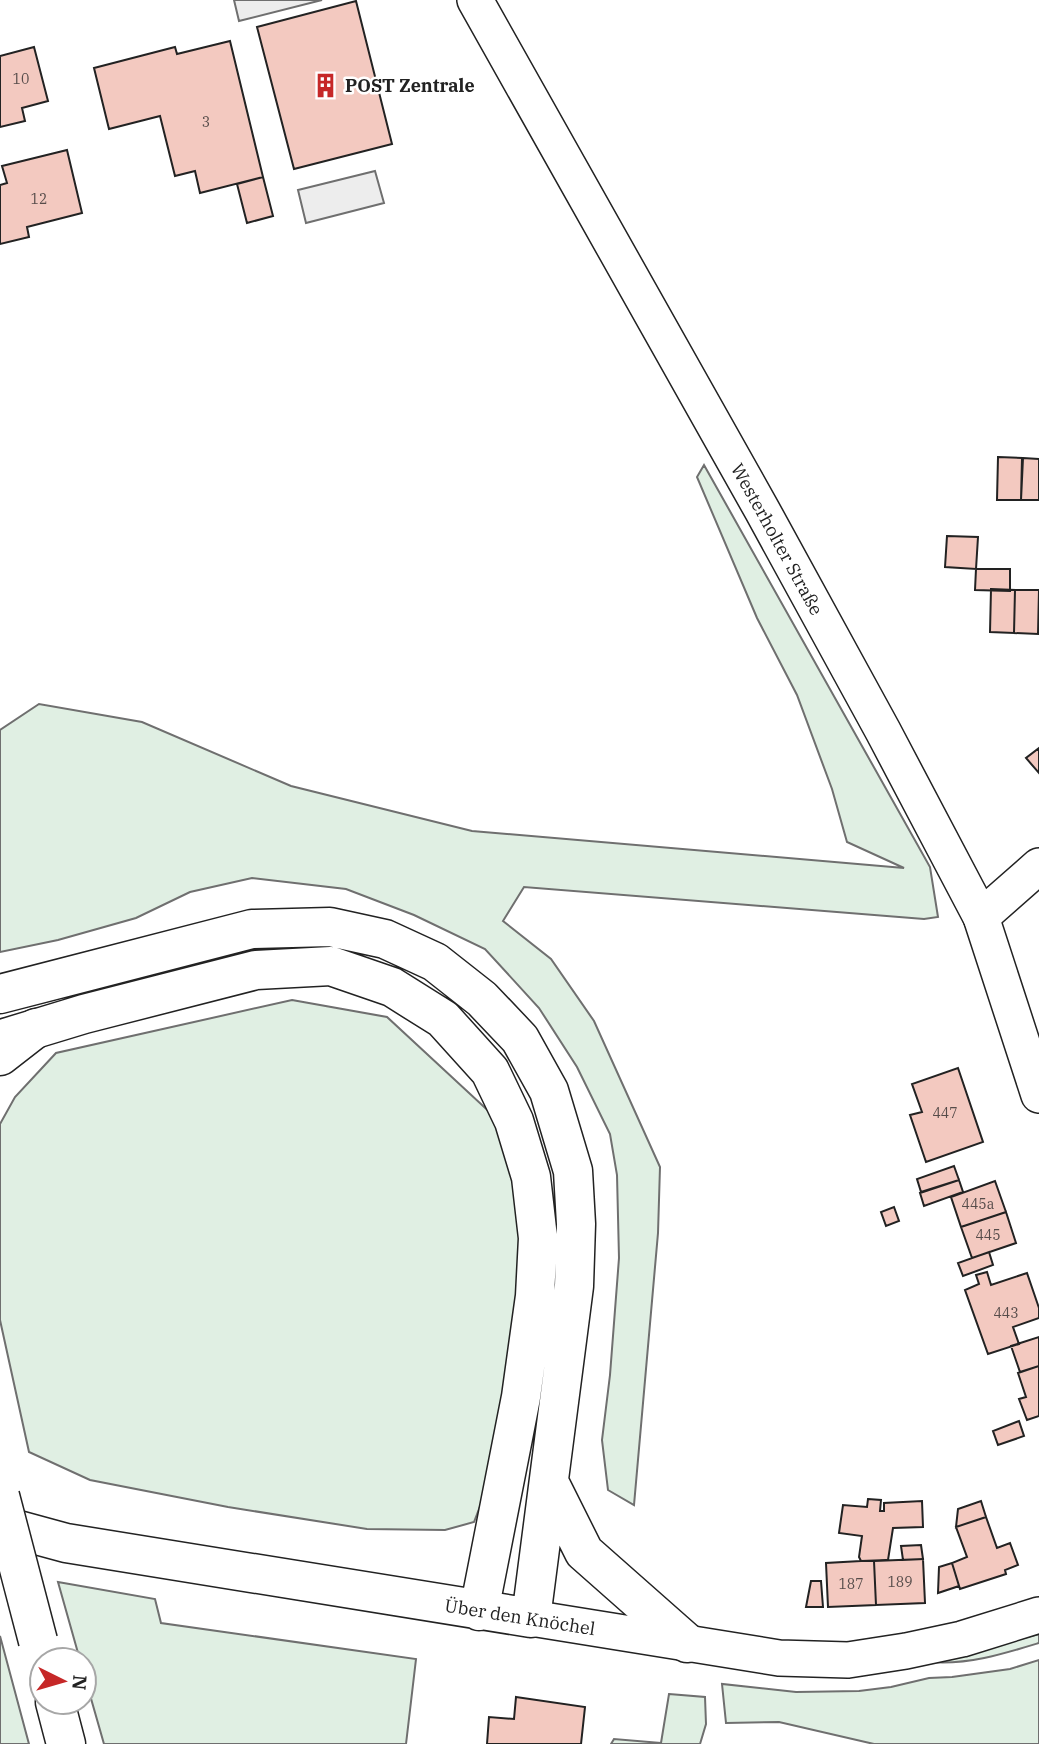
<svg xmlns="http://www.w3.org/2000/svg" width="1039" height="1744" viewBox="0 0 1039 1744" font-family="'IBM Plex Serif',serif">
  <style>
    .green { fill: #e0efe3; stroke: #6f6f6f; stroke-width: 2 }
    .parking { fill: #ededed; stroke: #6f6f6f; stroke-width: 2 }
    .building { fill: #f3c9c0; stroke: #222; stroke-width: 2 }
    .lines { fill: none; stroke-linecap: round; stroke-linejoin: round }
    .minor-casing { stroke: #222; stroke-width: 38 }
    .major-casing { stroke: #222; stroke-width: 41 }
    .highway-casing { stroke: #222; stroke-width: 41 }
    .minor { stroke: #fff; stroke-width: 35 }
    .major { stroke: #fff; stroke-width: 38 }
    .highway { stroke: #fff; stroke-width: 38 }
    .highway-bridge-casing { stroke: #222; stroke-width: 41; stroke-linecap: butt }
    .highway-bridge { stroke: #fff; stroke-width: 38 }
    .labels { text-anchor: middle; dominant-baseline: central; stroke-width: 5; stroke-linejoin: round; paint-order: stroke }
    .number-label { font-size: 14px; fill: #564c4a }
    .poi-label { font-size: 18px; font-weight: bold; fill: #222; stroke: #fff; text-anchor: start }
    .street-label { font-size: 18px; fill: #222; stroke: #fff }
  </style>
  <rect width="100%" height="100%" fill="#fff"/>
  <path class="green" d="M704,465l226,402 8,50 -14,2 -400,-32 -21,34 48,38 43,62 66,146 -2,66 -24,272 -26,-15 -6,-50 8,-65 9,-117 -2,-83 -7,-41 -33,-67 -38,-59 -54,-59 -71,-34 -68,-26 -94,-11 -62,14 -54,26 -78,22 -58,12v-222l39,-26 103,18 149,64 181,45 432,37 -57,-26 -15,-53 -35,-94 -40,-77 -60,-141z
    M292,1000l95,17 108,100 31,104 -25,231 -27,70 -29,8 -78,-1 -139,-22 -138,-27 -61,-28 -29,-132v-196l15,-27 41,-44z
    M58,1582l97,17 6,24 255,36 -10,85h-302l-20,-70v-14h-4z
    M1039,1634v9c-36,11 -71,22 -109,19z
    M0,1636l29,108h-29z
    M1039,1660v84h-165l-95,-22 -53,1 -4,-39 74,8 63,-1 32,-4 38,-9 23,-1 58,-8z
    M669,1694l36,3 1,27 -6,20h-89l3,-5 47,4z"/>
  <path class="parking" d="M234,0h88l-83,21z
    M375,171l9,32 -78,20 -8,-33z"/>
  <path class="building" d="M356,1l36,143 -98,25 -37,-142z
    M230,41l33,136 -63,16 -5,-22 -20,5 -15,-60 -51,13 -15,-61 81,-21 2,7z
    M34,47l14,54 -26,7 3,13 -25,6v-71z
    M67,150l15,63 -55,14 2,10 -29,7v-59l7,-2 -5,-17z
    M263,177l10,39 -26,7 -10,-39z
    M998,457l24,1 -1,42h-24z
    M1023,458l16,1v41h-18z
    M947,536l31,1 -2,32 -31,-2z
    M976,569h34v22l-35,-1z
    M991,589l24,1 -1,43 -24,-1z
    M1015,590h24l-1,44 -24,-1z
    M1039,748v25l-13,-15z
    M958,1068l25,74 -57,20 -16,-47 12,-3 -10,-28z
    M954,1166l5,14 -38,12 -4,-13z
    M959,1180l4,12 -39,14 -4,-13z
    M995,1181l11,31 -45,15 -10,-30z
    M894,1207l5,14 -13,5 -5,-14z
    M1006,1212l10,31 -44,15 -11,-31z
    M989,1252l4,13 -30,11 -5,-13z
    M987,1272l4,13 36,-12 12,35v10l-26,9 6,17 -31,10 -23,-64 14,-6 -3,-9z
    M1039,1337v29l-19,6 -9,-26z
    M1039,1366v50l-12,4 -8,-21 7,-2 -8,-24z
    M1019,1421l5,15 -26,9 -5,-14z
    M868,1499l13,1 -1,11h4v-8l38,-2 1,26 -30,1 -5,32 -27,1 -2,-4 3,-21 -23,-3 4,-28 24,2z
    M981,1501l5,16 -30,10 2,-18z
    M986,1517l11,31 13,-5 8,22 -13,5 1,4 -46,15 -8,-26 15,-6 -11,-30z
    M921,1545l2,14 -20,1 -2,-14z
    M923,1559l2,44 -49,2 -2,-44z
    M861,1561h13l2,44 -48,2 -2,-44z
    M952,1563l7,23 -21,7 1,-26z
    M811,1581h10l2,26h-17z
    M516,1697l69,10 -4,37h-94l2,-27 25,2z"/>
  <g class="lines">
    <defs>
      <g id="minor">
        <path id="s1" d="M475,0l287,510 121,221 98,186 58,178"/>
        <path d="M981,917l58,-51"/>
        <path d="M531,1618l248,40 69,2 58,-9 56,-12 77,-24"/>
      </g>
      <path id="major" d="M0,994l252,-65 78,-2 55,12 50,23 47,37 38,40 29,52 24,80 3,53 -2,62 -43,332 -465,-75 -66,-18
        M5,1038l79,-24 172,-44 75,-4 61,21 51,32 47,52 24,50 17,56 7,61 -3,58 -14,101 -42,214
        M550,1484l34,68 103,91"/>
      <path id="highway" d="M0,1056l36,-28
        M55,1702l11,42"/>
    </defs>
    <use href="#minor" class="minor-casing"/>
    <use href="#major" class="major-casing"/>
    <use href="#highway" class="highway-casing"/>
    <use href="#minor" class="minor"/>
    <use href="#major" class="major"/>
    <use href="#highway" class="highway"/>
    <defs>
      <path id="highway-bridge" d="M0,1496l38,145"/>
    </defs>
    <use href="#highway-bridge" class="highway-bridge-casing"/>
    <use href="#highway-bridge" class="highway-bridge"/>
  </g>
  <defs>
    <symbol id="building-bare" viewBox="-9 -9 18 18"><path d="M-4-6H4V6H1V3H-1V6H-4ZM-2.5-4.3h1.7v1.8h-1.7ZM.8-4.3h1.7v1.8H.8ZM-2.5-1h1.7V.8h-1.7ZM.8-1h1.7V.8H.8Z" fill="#c62828" stroke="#fff" stroke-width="2.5" paint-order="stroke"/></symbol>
  </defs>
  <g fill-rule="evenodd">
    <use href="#building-bare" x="308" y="68" width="35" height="35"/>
  </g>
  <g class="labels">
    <g class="number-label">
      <text x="21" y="79">10</text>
      <text x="206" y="122">3</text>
      <text x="39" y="199">12</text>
      <text x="945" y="1113">447</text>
      <text x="978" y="1204">445a</text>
      <text x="988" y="1235">445</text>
      <text x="1006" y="1313">443</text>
      <text x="900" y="1582">189</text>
      <text x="851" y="1584">187</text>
    </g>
    <g class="poi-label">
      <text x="345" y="85">POST Zentrale</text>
    </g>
    <g class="street-label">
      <text stroke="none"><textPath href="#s1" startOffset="618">Westerholter Straße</textPath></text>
      <text transform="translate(520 1617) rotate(9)">Über den Knöchel</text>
    </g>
  </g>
  <g transform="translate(63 1681) rotate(95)"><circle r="33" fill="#ffffff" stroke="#a7a7a7" stroke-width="2"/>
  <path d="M0-5L12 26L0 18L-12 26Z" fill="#c62828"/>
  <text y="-10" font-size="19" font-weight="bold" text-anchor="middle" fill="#222222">N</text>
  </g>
</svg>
